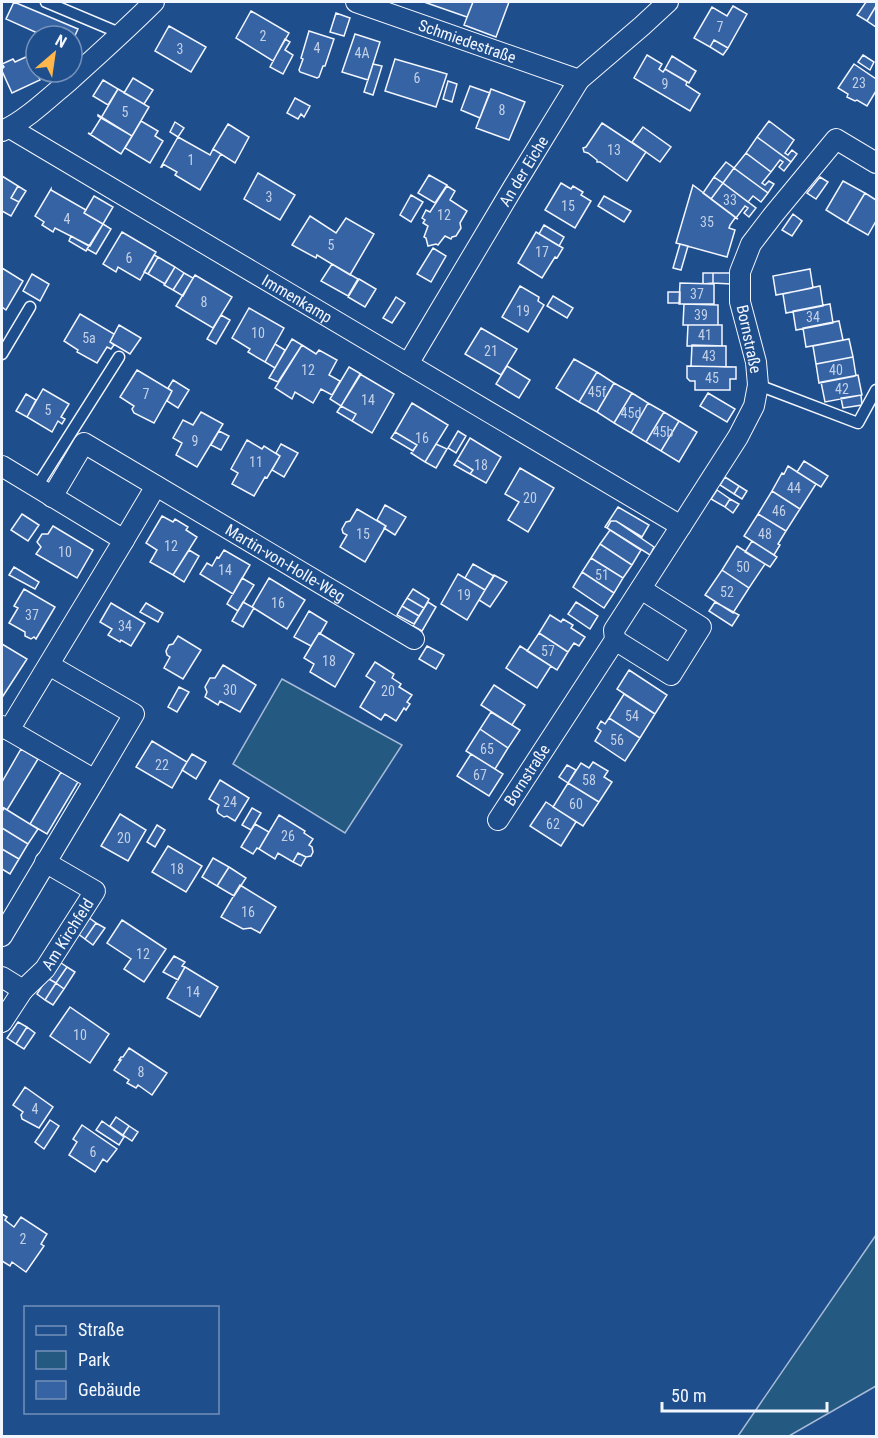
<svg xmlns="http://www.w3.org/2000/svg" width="878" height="1438" viewBox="0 0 878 1438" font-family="'Roboto Condensed',sans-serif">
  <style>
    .green { fill: #245a82; stroke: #a8bbd7; stroke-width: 1.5 }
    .building { fill: #3563a3; stroke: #f2f6ff; stroke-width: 1.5 }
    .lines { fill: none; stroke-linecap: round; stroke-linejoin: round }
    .lane-casing { stroke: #f2f6ff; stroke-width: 13 }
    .street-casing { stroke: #f2f6ff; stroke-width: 22 }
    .lane { stroke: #1f4e8c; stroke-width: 10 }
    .street { stroke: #1f4e8c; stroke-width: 20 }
    .labels { text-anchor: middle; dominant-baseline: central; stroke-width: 4.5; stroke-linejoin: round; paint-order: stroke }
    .number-label { font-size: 14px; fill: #c3d1e8 }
    .street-label { font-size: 16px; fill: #f2f6ff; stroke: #1f4e8c }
  </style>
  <rect width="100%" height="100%" fill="#1f4e8c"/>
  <path class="green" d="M282,679l120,66 -57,88 -112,-69z
    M876,1235v151l-87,50h-51z"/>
  <path class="building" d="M14,2l64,27 -6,13v-6h-28l-38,-17z
    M424,2h49l-6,15z
    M473,2h36l-13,35 -32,-12z
    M866,2h10v4l-9,15 -10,-6z
    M733,6l14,8 -19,34 -14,-8 -4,7 -16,-9 18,-31 15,9z
    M876,6v21l-9,-6z
    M251,11l38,22 -16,28 -37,-23z
    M336,13l14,5 -6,18 -14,-4z
    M169,26l37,21 -15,25 -36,-21z
    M309,31l25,8 -9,27h-2l-4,11 -2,1 -17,-6 -1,-2 4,-11 -2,-1z
    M355,34l25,8 -12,38 -26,-8z
    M285,39l5,3 -5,8 8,5 -10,19 -13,-7z
    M714,40l14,8 -5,7 -13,-8z
    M647,55l15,9 -3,5 4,3 2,-3 22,13 -1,3 14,9 -10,17 -56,-33z
    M863,55l11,7 -4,8 -12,-8z
    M28,56l12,24 -28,13 -10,-22v-2l2,-2 -2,-3 11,-5 2,3z
    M672,56l24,15 -7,12 -24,-14z
    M395,59l52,15 -11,33 -51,-16z
    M373,64l9,2 -9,29 -9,-3z
    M854,64l22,15v12l-9,15 -10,-6 -2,1 -8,-4 1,-3 -10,-6z
    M133,78l20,12 -9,14 -20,-11z
    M103,80l15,9 -10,16 -15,-9z
    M448,81l9,3 -5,18 -9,-3z
    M470,86l20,7 -10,25 -19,-8z
    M118,89l31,18 -17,29 -31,-18z
    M491,89l34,13 -16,38 -33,-12z
    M295,98l15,8 -6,11 -3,-3 -3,5 -11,-6z
    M98,115l34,21 -11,18 -33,-21 3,1 10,-16 -3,-2z
    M141,121l17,10 -3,5 8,5 -13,22 -25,-15z
    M769,121l25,19 -9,13 3,2 4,-5 5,4 -6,8 -34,-25z
    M175,122l9,6 -6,9 -8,-5z
    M602,123l44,29 -19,29 -27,-19h-3v-2l-9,-7 -4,-1 -1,-4 3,-1z
    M228,124l21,13 -14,26 -22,-14z
    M643,127l28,20 -11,15 -28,-20z
    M178,137l32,18 3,-6 8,5 -21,36 -25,-15 2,-3 -14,-8 -1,3h-1z
    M757,137l34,25 -7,9 -5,-4 4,-5 -3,-2 -9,12 -25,-19z
    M746,153l25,19 -9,11 3,2 4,-4 5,3 -6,9 -34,-25z
    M726,162l8,6 -11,15 -9,-6z
    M734,168l34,25 -7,9 -8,-6 -5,6 -25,-19z
    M258,173l37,22 -15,25 -36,-21z
    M429,175l18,10 -12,18 -17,-10z
    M2,176l16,10 -7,12 8,4 -8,14 -9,-5z
    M714,177l9,6 -12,16 -8,-6z
    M820,177l8,5 -12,17 -9,-6z
    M843,181l22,12 -18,30 -21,-13z
    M561,183l10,6 2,-3 10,6 -2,3 10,6 -16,27 -30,-18z
    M723,183l33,25 -7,9 -5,-4 4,-5 -3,-2 -9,12 -25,-19z
    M693,185l45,34 -3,-1 -5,7 -1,3 6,2 -8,27 -51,-14z
    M18,186l8,5 -7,11 -8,-4z
    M447,186l8,5 -5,9 17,11 -7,12 1,5 -5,8 -4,1 -1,2 -6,-3 -7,9 -2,-1 -8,2 -2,-8 -2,-1 4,-11 -5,-3 2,-3 -3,-2 4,-8 4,2z
    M51,189v1l35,20 -2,3 19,11 -13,22 -35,-18 -2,4 -11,-7 2,-3 -9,-6z
    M865,193l11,7v21l-8,14 -21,-12z
    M411,195l12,7 -12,20 -11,-7z
    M94,196l19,11 -10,17 -19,-11z
    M604,196l27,15 -7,11 -26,-16z
    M793,214l9,7 -10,15 -10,-6z
    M310,216l26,17 10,-15 28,16 -24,41 -33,-20 -1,3 -24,-13z
    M103,224l8,5 -15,25 -9,-5z
    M544,225l20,12 -5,9 -20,-12z
    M122,232l34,20 -16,28 -22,-13 -2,5 -13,-8z
    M536,232l27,16 -6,10 -2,-1 -13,21 -24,-15z
    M71,236l18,10 -3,5 -17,-10z
    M680,244l8,2 -7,24 -8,-2z
    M433,248l13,8 -15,26 -14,-8z
    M154,255l4,2 -10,17 -4,-2z
    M158,257l17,10 -10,17 -17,-10z
    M332,264l26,15 -10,17 -27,-15z
    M175,267l9,6 -11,17 -9,-5z
    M2,268l21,13 -17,29 -4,-3z
    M810,269l3,19 -37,7 -3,-19z
    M184,273l9,5 -10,18 -10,-6z
    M703,273h10v10l-10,1z
    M713,273h18v11l-18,-1z
    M32,274l17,10 -9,17 -17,-10z
    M195,275l37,22 -19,31 -37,-22z
    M359,279l17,10 -11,18 -17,-10z
    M680,283l34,1v20h-35z
    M520,286l19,11 -1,4 6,4 -16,27 -26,-15z
    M820,286l3,20 -37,7 -3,-19z
    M668,292h12v11h-12z
    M553,296l20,12 -6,10 -20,-12z
    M396,297l9,6 -13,20 -9,-5z
    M684,304l34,1v20h-35z
    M830,304l3,19 -37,7 -3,-19z
    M249,308l35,20 -19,34 -17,-10 2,-3 -18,-11z
    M80,314l34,20 -4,8 4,3 -3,4 -4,-2 -10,16 -20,-11 1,-2 -14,-9z
    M221,315l9,5 -14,24 -9,-5z
    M839,321l4,19 -37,7 -3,-19z
    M119,325l22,13 -11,16 -20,-12z
    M688,325h34v21h-35z
    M481,328l36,21 -16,26 -36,-21z
    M292,339l10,6 -24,37 -9,-4z
    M849,339l4,18 -37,7 -3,-18z
    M275,344l10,6 -10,18 -10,-6z
    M302,345l14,9 3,-4 18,10 -8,15 11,6 -8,14 -11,-6 -8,14 -18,-11 -3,7 -17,-11z
    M692,345l34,1v21l-35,-1z
    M853,357l3,19 -37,7 -3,-19z
    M574,359l23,13 -18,30 -23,-14z
    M507,366l23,14 -11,18 -23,-14z
    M687,366l49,1v12h-6v11h-35v-9h-5l-3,-3z
    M349,367l12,7 -20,32 -11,-7z
    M137,370l35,21 -18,32 -20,-10 -2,-4 2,-3 -14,-9z
    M597,372l17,11 -17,29 -18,-10z
    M360,374l34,20 -22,39 -20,-12 4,-7 -15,-8z
    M858,375l4,20 -37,7 -4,-20z
    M173,380l16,10 -11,18 -11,-7 5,-10 -4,-3z
    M614,383l18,10 -18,30 -17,-11z
    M43,389l26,15 -8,13 4,2 -3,5 -4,-3 -6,11 -25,-15z
    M632,393l16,10 -17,30 -17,-10z
    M708,393l27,16 -8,13 -27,-16z
    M26,394l10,6 -9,17 -11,-6z
    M861,395l1,10 -19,3 -2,-10z
    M412,403l36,22 -23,37 -14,-9 6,-8 -22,-13z
    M648,403l16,9 -18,30 -15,-9z
    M341,406l15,8 -4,7 -15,-9z
    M201,412l22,12 -26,43 -21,-12 6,-12 -9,-5 10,-18 10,5z
    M664,412l15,9 -18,30 -15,-9z
    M679,421l18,11 -18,30 -18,-11z
    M219,431l10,5 -8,14 -10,-5z
    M458,431l8,5 -10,17 -8,-5z
    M395,432l22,13 -4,6 -22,-13z
    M470,438l31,19 -15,26 -16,-9 3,-4 -16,-10z
    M247,440l15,9 2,-3 16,10 -13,22 -2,-1 -11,19 -22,-12 6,-11 -7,-4z
    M281,444l17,9 -14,24 -12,-7 8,-14 -4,-3z
    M436,444l11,5 -11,19 -11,-6z
    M457,460l16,10 -3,4 -16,-9z
    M804,461l24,15 -7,11 -24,-15z
    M788,466l28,18 -16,25 -28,-18 10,-18 2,1z
    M520,468l34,20 -26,44 -20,-12 11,-18 -14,-8z
    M725,477l14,9 -5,8 -14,-9z
    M739,486l8,5 -5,8 -8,-5z
    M717,490l13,9 -5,8 -14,-8z
    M772,491l28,18 -14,22 -28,-17z
    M730,499l9,5 -6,9 -8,-6z
    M385,505l21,12 -11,18 -11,-7 2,-2 -9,-6z
    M618,507l31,18 -7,12 -26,-16h-5l-4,7 -2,-1z
    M357,509l29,17 -21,36 -25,-15 7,-12 -4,-2 -1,-4 4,-7 4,-1z
    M22,514l17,11 -11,16 -17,-11z
    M758,514l28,17 -8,13 2,1 -6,10 -30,-19z
    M162,516l11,6 2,-3 13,8 -2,3 11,7 -24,38 -23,-13 7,-12 -11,-7z
    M611,521h5l38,26 -4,8 -43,-27z
    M53,526l40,24 -16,28 -41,-24 5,-7 -4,-5 5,-8h6z
    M610,530l31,20 -9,15 -32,-21z
    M752,541l25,16 -7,10 -25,-15z
    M600,544l32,21 -9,13 -32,-20z
    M737,546l28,18 -16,24 -27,-18z
    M189,550l10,6 -15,26 -11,-7z
    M224,550l26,15 -17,29 -33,-20 7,-11 5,3 5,-9 2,1z
    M591,558l32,20 -9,15 -32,-21z
    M473,564l21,12 -9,14 -20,-12z
    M14,567l25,15 -4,7 -26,-14z
    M722,570l27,18 -16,25 -28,-18z
    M582,572l32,21 -10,15 -31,-21z
    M458,574l27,16 -18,30 -26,-16z
    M494,575l13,7 -17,25 -11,-7z
    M242,578l12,7 -16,26 -11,-7z
    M269,578l36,22 -18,29 -35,-22z
    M24,589l31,18 -19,32 -2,-2 -3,2 -6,-3v-4l-16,-9 9,-15 -4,-2z
    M413,589l16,10 -5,9 -17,-10z
    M407,598l17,10 -5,8 -17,-10z
    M243,602l11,6 -11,19 -11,-6z
    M428,602l8,5 -14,24 -9,-5z
    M576,602l22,14 -8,13 -22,-15z
    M715,602l24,13 -7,11 -23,-15z
    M111,603l34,20 -14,23 -10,-6 -1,2 -12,-7 4,-6 -12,-7z
    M146,603l17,10 -5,9 -18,-10z
    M402,606l17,10 -5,8 -17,-9z
    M309,611l18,11 -7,12 -1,-1 -8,13 -17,-9z
    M550,615l11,7 2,-3 10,6 -2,3 14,9 -6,9 -5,-3 -6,9 -29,-19z
    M319,633l35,21 -19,33 -25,-15 4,-8 -10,-6z
    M539,633l29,19 -11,18 -30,-19z
    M178,636l23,14 -18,29 -19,-11 6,-11 -3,-2 -1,-4 3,-6 4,-1z
    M2,644l25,15 -24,37 -1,-1z
    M427,646l17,9 -8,14 -17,-10z
    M520,646l31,20 -14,22 -31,-20z
    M375,662l19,12 -2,4 9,6 -2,3 13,8 -5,7 3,2 -4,6 -2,-2 -8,13 -11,-7 -4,6 -21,-13 15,-25 -9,-6z
    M223,665l33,20 -16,27 -20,-11 -2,4 -13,-8 2,-5 -2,-5 5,-9h5z
    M629,670l38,25 -12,19 -38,-25z
    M494,685l31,20 -13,20 -31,-20z
    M179,687l10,5 -12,20 -9,-5z
    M624,694l31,20 -15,24 -31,-20z
    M491,712l29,18 -12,18 -28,-19z
    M609,718l31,20 -15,23 -30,-20 6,-10 -4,-3 4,-7 4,3z
    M480,729l28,19 -13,21 -29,-18z
    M152,741l35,21 -15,26 -36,-21z
    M21,749l17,10 -31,51 -5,-3v-25z
    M192,754l14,8 -10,17 -14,-9z
    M471,754l32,20 -14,22 -32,-20z
    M593,762l15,9 -4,6 8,5 -13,20 -31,-19 13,-20 8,5z
    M567,765l9,5 -8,13 -9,-6z
    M61,772l17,10 -31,52 -17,-10z
    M220,780l29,18 -14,23 -8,-5 -3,1 -6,-4 -1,-3 2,-5 -10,-6z
    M568,783l31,19 -16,24 -30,-19z
    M546,802l30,20 -15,24 -31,-20z
    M4,808l34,21 -10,15 -26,-16v-16z
    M252,808l9,5 -10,17 -9,-5z
    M120,814l26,16 -18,31 -27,-15z
    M279,815l26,16 -1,2 9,6 -4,6 3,2 1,5 -2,4 -5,1 -8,-4 -5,9 -15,-9 -3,6 -16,-10z
    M255,824l14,8 -10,17 -2,-1 -4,6 -12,-7z
    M157,825l8,5 -10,17 -8,-5z
    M2,828l26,16 -9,15 -17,-10z
    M168,846l34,20 -16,26 -34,-20z
    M2,849l17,10 -9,15 -8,-5z
    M298,853l8,4 -5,9 -8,-4z
    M213,858l16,9 -12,19 -15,-9z
    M229,867l17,11 -12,18 -17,-10z
    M240,885l36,22 -16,26 -9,-5 -8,1 -22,-12z
    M88,917l8,6 -11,16 -8,-6z
    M122,920l44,29 -22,33 -20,-13 7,-10 -24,-16z
    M96,923l9,5 -12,17 -8,-6z
    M174,956l11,6 -3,4 3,1 -7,13 -15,-8z
    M58,961l9,6 -11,16 -9,-5z
    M67,967l8,5 -11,17 -8,-6z
    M185,967l33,20 -18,30 -33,-19z
    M47,978l9,5 -11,17 -8,-6z
    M56,983l8,6 -11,16 -8,-5z
    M70,1007l39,27 -19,29 -40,-27z
    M18,1022l9,5 -11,17 -9,-6z
    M27,1027l8,6 -11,16 -8,-5z
    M129,1048l38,25 -15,22 -14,-10 -2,3 -9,-5 2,-3 -15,-10 7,-10h-2l2,-3h2z
    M25,1087l28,20 -14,21 -17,-9 -1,-4 2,-3 -10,-7z
    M116,1117l13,9 -6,9 -13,-9z
    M50,1120l9,6 -15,23 -9,-7z
    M102,1121l22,16 -5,8 -23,-15z
    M82,1125l35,24 -10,13 -4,-3 -8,13 -26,-17 8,-13 -4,-3z
    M129,1126l9,6 -6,9 -9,-6z
    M2,1214l5,3 -2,3 9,7 7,-10 26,17 -6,10 3,2 -18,26 -14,-10 -2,4 -8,-5z"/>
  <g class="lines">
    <defs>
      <path id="lane" d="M46,2l76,32
        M2,354l28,-47
        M758,385l100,38 18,-33
        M36,488l83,-131"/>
      <g id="street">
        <path id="s1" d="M356,2l223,78"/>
        <path id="s2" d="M10,128l671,398 -67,104 1,10 -117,180"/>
        <path d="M2,131c22,-9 48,-34 67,-50 29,-26 58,-52 85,-79"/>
        <path id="s3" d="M408,364l106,-178 65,-106 63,-54 26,-24"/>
        <path d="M2,466l122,74 32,-54"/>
        <path id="s4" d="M52,497l32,-54 330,196"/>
        <path d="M681,526l57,-89 16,-31 4,-21 -2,-23 -16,-60v-30l11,-28 23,-30 62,-75 40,24"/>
        <path d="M615,640l56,35 30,-48 -60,-38"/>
        <path d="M49,665l85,49 -39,66"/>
        <path d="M2,726l93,54 -93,156"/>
        <path d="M9,730l115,-190"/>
        <path d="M2,977l21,13 -21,32"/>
        <path id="s5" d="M23,990l22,-21 50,-78 -50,-29"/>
      </g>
    </defs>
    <use href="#lane" class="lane-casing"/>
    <use href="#street" class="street-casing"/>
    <use href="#lane" class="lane"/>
    <use href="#street" class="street"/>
  </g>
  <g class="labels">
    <g class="number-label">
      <text x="720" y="27">7</text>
      <text x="263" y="36">2</text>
      <text x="317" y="48">4</text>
      <text x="180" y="49">3</text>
      <text x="362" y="53">4A</text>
      <text x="417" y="78">6</text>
      <text x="859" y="83">23</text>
      <text x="665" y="84">9</text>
      <text x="502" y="110">8</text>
      <text x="125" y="112">5</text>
      <text x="614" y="150">13</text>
      <text x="191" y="160">1</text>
      <text x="269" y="197">3</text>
      <text x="730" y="200">33</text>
      <text x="568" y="206">15</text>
      <text x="444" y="215">12</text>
      <text x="67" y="219">4</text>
      <text x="707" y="222">35</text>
      <text x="331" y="245">5</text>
      <text x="542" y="252">17</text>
      <text x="129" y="258">6</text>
      <text x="697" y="294">37</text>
      <text x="204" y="302">8</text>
      <text x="523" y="311">19</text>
      <text x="701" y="315">39</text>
      <text x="813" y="317">34</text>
      <text x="258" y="333">10</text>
      <text x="705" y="335">41</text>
      <text x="89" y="338">5a</text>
      <text x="491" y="351">21</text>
      <text x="709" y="356">43</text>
      <text x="308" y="370">12</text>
      <text x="836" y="370">40</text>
      <text x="712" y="378">45</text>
      <text x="842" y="389">42</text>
      <text x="597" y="392">45f</text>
      <text x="146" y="394">7</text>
      <text x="368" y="400">14</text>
      <text x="48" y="410">5</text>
      <text x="631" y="413">45d</text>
      <text x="663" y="432">45b</text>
      <text x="422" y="438">16</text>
      <text x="195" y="441">9</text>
      <text x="256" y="462">11</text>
      <text x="481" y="465">18</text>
      <text x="794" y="488">44</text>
      <text x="530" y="498">20</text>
      <text x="779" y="511">46</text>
      <text x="363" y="534">15</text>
      <text x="765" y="534">48</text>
      <text x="171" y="546">12</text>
      <text x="65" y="552">10</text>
      <text x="743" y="567">50</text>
      <text x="225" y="570">14</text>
      <text x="602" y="575">51</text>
      <text x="727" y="592">52</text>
      <text x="464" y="595">19</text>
      <text x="278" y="603">16</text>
      <text x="32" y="615">37</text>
      <text x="125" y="626">34</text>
      <text x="548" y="651">57</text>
      <text x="329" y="661">18</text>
      <text x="230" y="690">30</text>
      <text x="388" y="691">20</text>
      <text x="632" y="716">54</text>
      <text x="617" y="740">56</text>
      <text x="487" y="749">65</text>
      <text x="162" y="765">22</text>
      <text x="480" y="775">67</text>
      <text x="589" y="780">58</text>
      <text x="230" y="802">24</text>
      <text x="576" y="804">60</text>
      <text x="553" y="824">62</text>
      <text x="288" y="836">26</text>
      <text x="124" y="838">20</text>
      <text x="177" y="869">18</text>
      <text x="248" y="912">16</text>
      <text x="143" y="954">12</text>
      <text x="193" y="992">14</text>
      <text x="80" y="1035">10</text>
      <text x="141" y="1072">8</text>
      <text x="35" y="1109">4</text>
      <text x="93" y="1152">6</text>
      <text x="23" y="1239">2</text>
    </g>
    <g class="street-label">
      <text stroke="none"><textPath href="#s1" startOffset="118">Schmiedestraße</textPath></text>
      <text stroke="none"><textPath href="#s3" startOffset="225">An der Eiche</textPath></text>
      <text stroke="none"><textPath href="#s2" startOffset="334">Immenkamp</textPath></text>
      <text transform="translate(749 339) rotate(78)">Bornstraße</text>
      <text stroke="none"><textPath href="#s4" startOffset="297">Martin-von-Holle-Weg</textPath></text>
      <text transform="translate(527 775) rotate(-57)">Bornstraße</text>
      <text stroke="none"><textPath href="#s5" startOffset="72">Am Kirchfeld</textPath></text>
    </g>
  </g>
  <rect width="878" height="1438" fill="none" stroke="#f2f6ff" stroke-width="6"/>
  <rect x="24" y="1306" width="195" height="108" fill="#1f4e8c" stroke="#7391ba" stroke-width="1.5"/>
  <rect x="36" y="1326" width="30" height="9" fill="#1f4e8c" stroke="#7391ba" stroke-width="1.5"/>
  <text x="78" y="1336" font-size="18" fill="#f2f6ff">Straße</text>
  <rect x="36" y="1351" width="30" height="18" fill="#245a82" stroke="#7391ba" stroke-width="1.5"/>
  <text x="78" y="1366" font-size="18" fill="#f2f6ff">Park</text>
  <rect x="36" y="1381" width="30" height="18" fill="#3563a3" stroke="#7391ba" stroke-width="1.5"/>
  <text x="78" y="1396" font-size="18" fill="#f2f6ff">Gebäude</text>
  <g transform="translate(54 54) rotate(29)"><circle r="28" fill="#1f4e8c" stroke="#7391ba" stroke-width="1.5"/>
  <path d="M0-4.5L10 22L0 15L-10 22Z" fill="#ffb74d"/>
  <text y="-9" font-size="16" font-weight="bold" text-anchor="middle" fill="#f2f6ff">N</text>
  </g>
  <path d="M662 1402v9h165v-9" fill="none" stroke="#f2f6ff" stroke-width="3"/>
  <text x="671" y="1402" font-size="18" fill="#f2f6ff" stroke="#1f4e8c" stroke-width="4.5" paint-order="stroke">50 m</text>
</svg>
